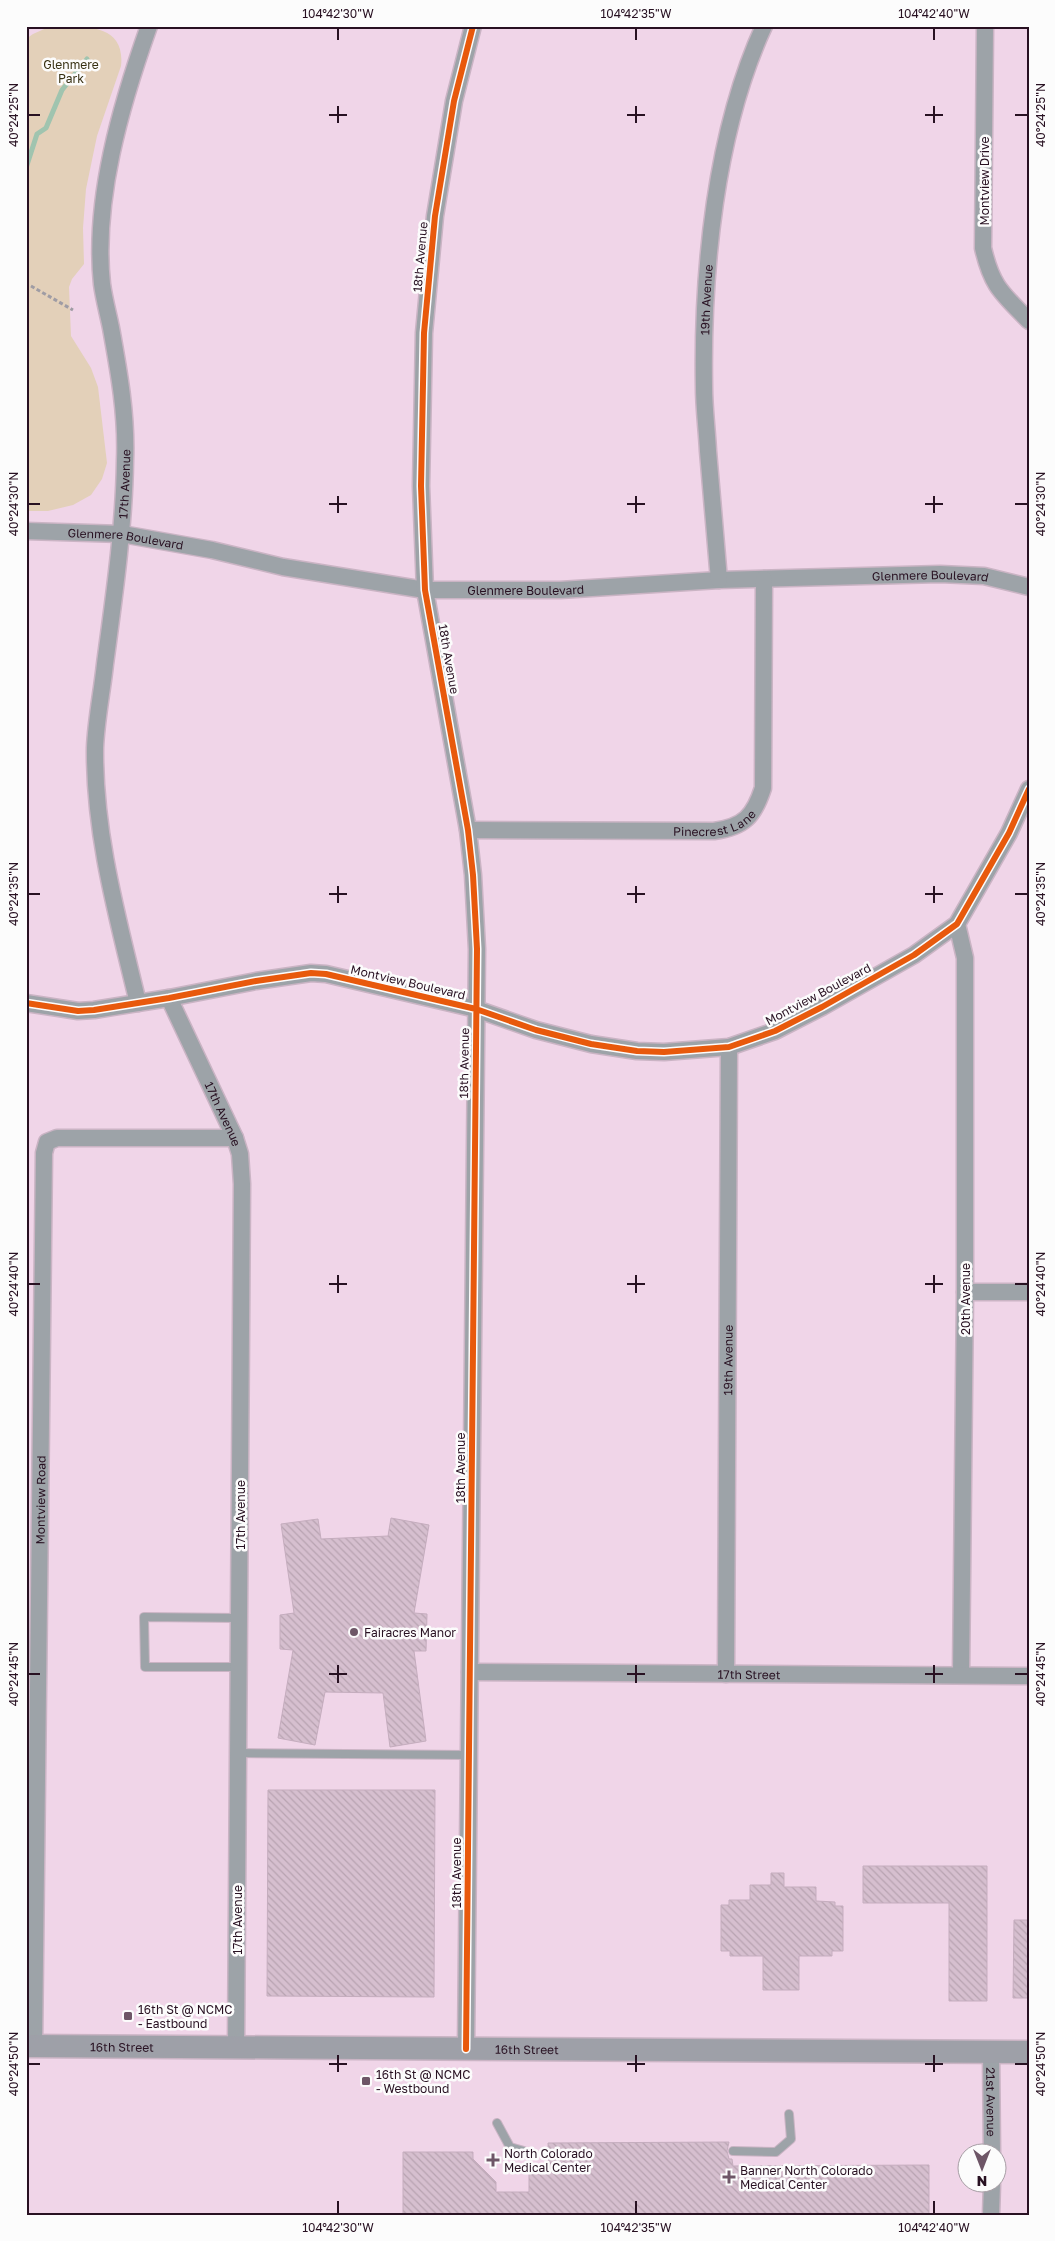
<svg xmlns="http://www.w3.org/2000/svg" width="1055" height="2241" viewBox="0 0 1055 2241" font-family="'Golos Text',sans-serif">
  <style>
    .green { fill: #e3d0b9 }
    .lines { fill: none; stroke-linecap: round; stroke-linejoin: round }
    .stream { stroke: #a0c4af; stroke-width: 5 }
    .building { fill: url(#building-back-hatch); stroke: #c5adbe }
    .lane-casing { stroke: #cab4c4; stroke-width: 10 }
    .street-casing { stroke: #cab4c4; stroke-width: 19 }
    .secondary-casing { stroke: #cab4c4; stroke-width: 25 }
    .path { stroke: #9f9ca4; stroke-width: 3; stroke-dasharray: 4 2.5; stroke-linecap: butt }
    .lane { stroke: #9da3a8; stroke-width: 8 }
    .street { stroke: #9da3a8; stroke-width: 16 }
    .secondary { stroke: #9ea0a8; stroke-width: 22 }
    .cycleway-casing { stroke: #fcfcfc; stroke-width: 9 }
    .cycleway { stroke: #e8590c; stroke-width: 6 }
    .ticks { fill: none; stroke: #281122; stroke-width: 2 }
    .poi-dot { fill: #6e5667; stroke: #fcfcfc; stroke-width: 2 }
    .labels { text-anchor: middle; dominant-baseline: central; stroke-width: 5; stroke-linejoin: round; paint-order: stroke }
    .park-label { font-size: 12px; fill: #373012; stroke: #fcfcfc }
    .street-label { font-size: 12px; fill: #281122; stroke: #fcfcfc }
    .poi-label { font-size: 12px; fill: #281122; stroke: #fcfcfc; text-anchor: start }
    .neatline { fill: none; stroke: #281122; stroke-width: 2 }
    .ticks-label { font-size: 12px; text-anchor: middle; fill: #281122 }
  </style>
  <defs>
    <pattern id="building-back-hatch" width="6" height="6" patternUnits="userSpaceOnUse" patternTransform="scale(1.25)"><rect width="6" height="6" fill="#d6bfcf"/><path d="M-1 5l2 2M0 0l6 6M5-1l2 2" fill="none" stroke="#b8a3b1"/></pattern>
  </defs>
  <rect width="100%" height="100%" fill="#f0d5e8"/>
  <path class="green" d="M51,26c30,0 75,-4 70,40l-24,70 -11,53 -3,39 1,36 -12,15 -3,8 2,49 20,32 7,19 9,76 -5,16 -11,16 -18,10 -25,6h-22v-118l3,-9 -3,-12v-333l7,-5z"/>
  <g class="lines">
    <path class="stream" d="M26,168l11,-34 9,-6 16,-38 25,-31"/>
  </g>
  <path class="building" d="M391,1518l38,7 -15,88 13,1 -1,37h-12l12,90 -36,6 -7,-54 -58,-1 -10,53 -37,-7 15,-88 -13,-1v-34l14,-2 -13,-89 37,-5 3,20 67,-3z
    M268,1790h167l-1,207 -167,-1z
    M863,1866h124v135h-38v-98h-86z
    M771,1873h13v14h32v14l19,1v4h8v45h-11v5h-33v34h-36v-34h-33v-5h-9v-46h8v-5h21v-15h21z
    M1014,1920h15v78h-16z
    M729,2142l-2,9 2,8h3l1,7 196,-1v50h-526v-63h70v7l23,23v10h33v-20h20l-1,-29z"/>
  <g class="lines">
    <defs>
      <path id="lane" d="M239,1667h-94l-1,-50 95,1
        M238,1753l230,2
        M497,2123l13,24 14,4
        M733,2151l43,1 15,-13 -2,-25"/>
      <g id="street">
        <path d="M985,26l-2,222c9,39 19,45 46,73"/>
        <path id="s1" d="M26,531l96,3 90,16 71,17 142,23h135l159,-10 221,-6 44,2 45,11"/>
        <path id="s2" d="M719,580c-4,-43 -7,-86 -11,-129 -1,-21 -4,-43 -4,-64 -2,-115 11,-255 60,-361"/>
        <path id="s3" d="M468,830l246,1c30,-4 40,-15 49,-43l1,-209"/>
        <path d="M957,924l8,34v334l-4,383"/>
        <path id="s4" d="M169,998l66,140 5,16 2,30 -6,863"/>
        <path d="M26,1003l52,8 16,-1 75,-12 87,-17 55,-8 15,1 150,35 60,21 55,14 46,7 27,1 65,-5 46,-16 47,-24 92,-52 43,-31 52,-91 20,-44"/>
        <path id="s5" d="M138,1003c-20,-84 -44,-168 -43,-255 1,-27 7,-56 10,-84 9,-67 19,-135 20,-203 2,-45 -6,-89 -14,-133 -3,-15 -7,-29 -9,-44 -9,-84 19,-179 47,-258"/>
        <path d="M965,1292h64"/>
        <path id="s6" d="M470,1672l559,4"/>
        <path id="s7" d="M726,1674l3,-627"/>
        <path id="s8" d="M34,2046l10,-893 3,-11 10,-4h178"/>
        <path d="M466,2049l11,-1100 -4,-74 -5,-45 -43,-240 -4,-104 3,-153 11,-117 19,-115 19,-75"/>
        <path id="s9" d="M991,2051l1,103"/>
        <path d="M991,2215l1,-31"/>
      </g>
      <g id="secondary">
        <path id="s10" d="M26,2046l1003,6"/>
      </g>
    </defs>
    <use href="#lane" class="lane-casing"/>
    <use href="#street" class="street-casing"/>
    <use href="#secondary" class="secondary-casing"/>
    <path class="path" d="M31,286l42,24"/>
    <use href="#lane" class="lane"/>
    <use href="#street" class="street"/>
    <use href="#secondary" class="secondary"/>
    <defs>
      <path id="cycleway" d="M26,1003l52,8 16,-1 75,-12 87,-17 55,-8 15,1 150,35 60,21 55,14 46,7 27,1 65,-5 46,-16 47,-24 92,-52 43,-31 52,-91 20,-44
        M466,2049l11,-1100 -4,-74 -5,-45 -43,-240 -4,-104 3,-153 11,-117 19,-115 19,-75"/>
    </defs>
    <use href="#cycleway" class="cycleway-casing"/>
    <use href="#cycleway" class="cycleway"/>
  </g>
  <path class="ticks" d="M338,28v12M636,28v12M934,28v12M338,106v17M636,106v17M934,106v17M28,115h12M329,115h18M627,115h18M925,115h18M1015,115h13M338,496v17M636,496v17M934,496v17M28,504h12M329,504h18M627,504h18M925,504h18M1015,504h13M338,886v17M636,886v17M934,886v17M28,894h12M329,894h18M627,894h18M925,894h18M1015,894h13M338,1275v18M636,1275v18M934,1275v18M28,1284h12M329,1284h18M627,1284h18M925,1284h18M1015,1284h13M338,1665v18M636,1665v18M934,1665v18M28,1674h12M329,1674h18M627,1674h18M925,1674h18M1015,1674h13M338,2055v17M636,2055v17M934,2055v17M28,2064h12M329,2064h18M627,2064h18M925,2064h18M1015,2064h13M338,2201v13M636,2201v13M934,2201v13"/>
  <g class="poi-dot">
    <circle cx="354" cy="1632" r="5"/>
    <rect x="123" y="2011" width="10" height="10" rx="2.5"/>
    <rect x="361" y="2076" width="10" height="10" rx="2.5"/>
    <path d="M490.5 2152.5h5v5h5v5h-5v5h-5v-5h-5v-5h5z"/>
    <path d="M726.5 2169.5h5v5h5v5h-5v5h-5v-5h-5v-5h5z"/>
  </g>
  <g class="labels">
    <g class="park-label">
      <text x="71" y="64">Glenmere<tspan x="71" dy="14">Park</tspan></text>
    </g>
    <g class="street-label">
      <text transform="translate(984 181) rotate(-90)">Montview Drive</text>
      <text transform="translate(420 257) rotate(-85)">18th Avenue</text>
      <text stroke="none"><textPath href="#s2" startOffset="281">19th Avenue</textPath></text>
      <text stroke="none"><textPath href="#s5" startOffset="525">17th Avenue</textPath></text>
      <text stroke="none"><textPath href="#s1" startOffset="100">Glenmere Boulevard</textPath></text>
      <text stroke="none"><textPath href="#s1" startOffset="910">Glenmere Boulevard</textPath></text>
      <text stroke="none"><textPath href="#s1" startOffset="505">Glenmere Boulevard</textPath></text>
      <text transform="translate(449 659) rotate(80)">18th Avenue</text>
      <text stroke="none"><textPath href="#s3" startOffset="248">Pinecrest Lane</textPath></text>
      <text transform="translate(408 982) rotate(13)">Montview Boulevard</text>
      <text transform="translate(818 994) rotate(-28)">Montview Boulevard</text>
      <text transform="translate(464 1063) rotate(-89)">18th Avenue</text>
      <text stroke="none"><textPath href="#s4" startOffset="128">17th Avenue</textPath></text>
      <text transform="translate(965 1299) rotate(-90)">20th Avenue</text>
      <text stroke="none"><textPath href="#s7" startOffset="314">19th Avenue</textPath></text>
      <text transform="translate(460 1468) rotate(-90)">18th Avenue</text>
      <text stroke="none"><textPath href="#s8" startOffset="546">Montview Road</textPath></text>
      <text transform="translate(240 1515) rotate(-90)">17th Avenue</text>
      <text stroke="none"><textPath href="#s6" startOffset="279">17th Street</textPath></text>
      <text transform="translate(456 1873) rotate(-90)">18th Avenue</text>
      <text transform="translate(237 1920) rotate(-90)">17th Avenue</text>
      <text stroke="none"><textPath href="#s10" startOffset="96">16th Street</textPath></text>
      <text stroke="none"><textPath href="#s10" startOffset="501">16th Street</textPath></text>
      <text stroke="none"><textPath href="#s9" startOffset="51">21st Avenue</textPath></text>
    </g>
    <g class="poi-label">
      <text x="364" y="1632">Fairacres Manor</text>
      <text x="138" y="2009">16th St @ NCMC<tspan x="138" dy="14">- Eastbound</tspan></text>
      <text x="376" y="2074">16th St @ NCMC<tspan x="376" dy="14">- Westbound</tspan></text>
      <text x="504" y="2153">North Colorado<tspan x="504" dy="14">Medical Center</tspan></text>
      <text x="740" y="2170">Banner North Colorado<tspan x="740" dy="14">Medical Center</tspan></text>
    </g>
  </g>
  <rect width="1055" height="2241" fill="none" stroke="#fcfcfc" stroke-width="55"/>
  <g transform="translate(982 2168) rotate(180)"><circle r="24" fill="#fcfcfc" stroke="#a79ea5"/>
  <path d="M0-4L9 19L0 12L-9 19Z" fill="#6e5667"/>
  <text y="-8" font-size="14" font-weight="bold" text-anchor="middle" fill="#281122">N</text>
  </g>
  <rect x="28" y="28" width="1000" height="2186" class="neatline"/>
  <g class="ticks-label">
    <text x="338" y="18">104°42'30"W</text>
    <text x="636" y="18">104°42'35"W</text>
    <text x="934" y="18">104°42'40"W</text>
    <text transform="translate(1041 115) rotate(-90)" y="4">40°24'25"N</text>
    <text transform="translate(14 115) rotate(-90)" y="4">40°24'25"N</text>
    <text transform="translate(1041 504) rotate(-90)" y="4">40°24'30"N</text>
    <text transform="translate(14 504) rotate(-90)" y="4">40°24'30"N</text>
    <text transform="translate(14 894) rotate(-90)" y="4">40°24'35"N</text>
    <text transform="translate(1041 894) rotate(-90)" y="4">40°24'35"N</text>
    <text transform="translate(1041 1284) rotate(-90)" y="4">40°24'40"N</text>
    <text transform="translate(14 1284) rotate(-90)" y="4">40°24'40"N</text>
    <text transform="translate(1041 1674) rotate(-90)" y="4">40°24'45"N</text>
    <text transform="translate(14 1674) rotate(-90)" y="4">40°24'45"N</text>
    <text transform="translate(1041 2064) rotate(-90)" y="4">40°24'50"N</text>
    <text transform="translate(14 2064) rotate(-90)" y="4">40°24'50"N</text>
    <text x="338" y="2232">104°42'30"W</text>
    <text x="636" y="2232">104°42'35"W</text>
    <text x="934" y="2232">104°42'40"W</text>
  </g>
</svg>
